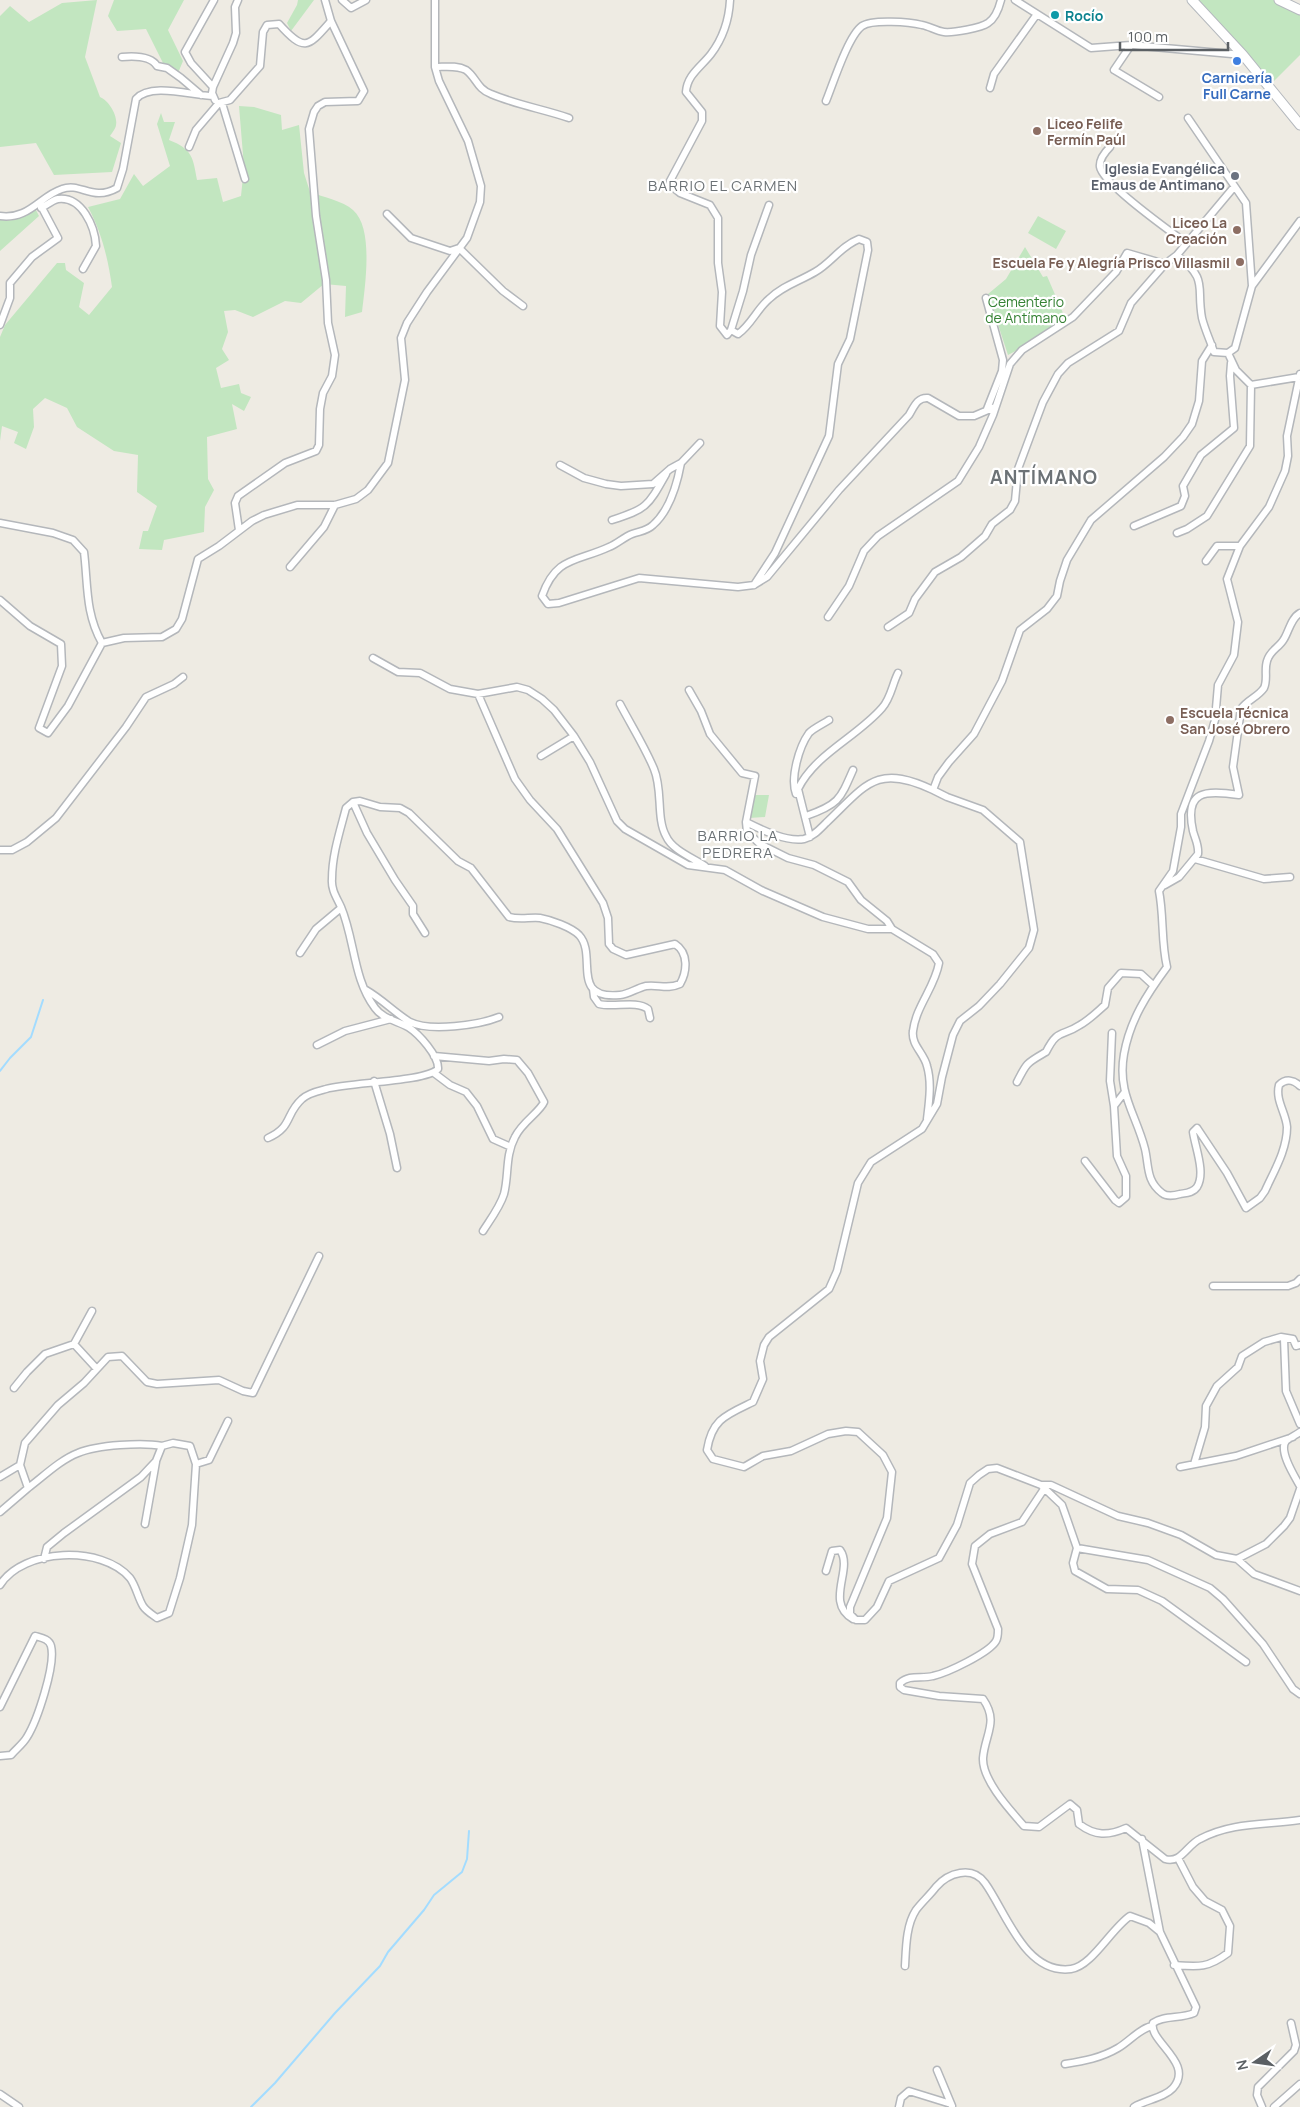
<svg xmlns="http://www.w3.org/2000/svg" width="1300" height="2107" viewBox="0 0 1300 2107" font-family="Manrope,sans-serif">
  <style>
    .green { fill: #c2e6c0 }
    .lines { fill: none; stroke-linecap: round; stroke-linejoin: round }
    .stream { stroke: #a3dcff; stroke-width: 2 }
    .street-casing { stroke: #b4b7bb; stroke-width: 9 }
    .secondary-casing { stroke: #b5b9be; stroke-width: 11 }
    .street { stroke: #fff; stroke-width: 6 }
    .secondary { stroke: #fff; stroke-width: 9 }
    .culture-dot { fill: #0f9aa8; stroke: #fff; stroke-width: 2 }
    .shop-dot { fill: #3f7fe0; stroke: #fff; stroke-width: 2 }
    .education-dot { fill: #8d6e63; stroke: #fff; stroke-width: 2 }
    .worship-dot { fill: #6b7280; stroke: #fff; stroke-width: 2 }
    .labels { text-anchor: middle; dominant-baseline: central; stroke-width: 4.5; stroke-linejoin: round; paint-order: stroke }
    .culture-label { font-size: 14px; font-weight: bold; fill: #0d838f; stroke: #fff; text-anchor: start }
    .shop-label { font-size: 14px; font-weight: bold; fill: #366cbe; stroke: #fff }
    .education-label { font-size: 14px; font-weight: bold; fill: #785e54; stroke: #fff; text-anchor: start }
    .worship-label { font-size: 14px; font-weight: bold; fill: #5b616d; stroke: #fff; text-anchor: end }
    .park-label { font-size: 14px; fill: #358234; stroke: #fff }
    .neighbourhood-label { font-size: 15px; letter-spacing: 1px; fill: #6c7276; stroke: #fff }
    .district-label { font-size: 19px; font-weight: bold; letter-spacing: 1px; fill: #6c7276; stroke: #fff }
  </style>
  <rect width="100%" height="100%" fill="#eeebe3"/>
  <path class="green" d="M97,0l-12,57 15,40c8,3 18,18 16,28 0,3 -4,8 -6,11l11,7 -9,29 -58,3 -18,-32 -36,4v-131l10,-10 19,16 33,-19z
    M114,0h70l-16,30 15,31 -5,12 -13,-6 -19,-38 -29,2 -9,-15z
    M298,0h16l-23,31 -4,-8 10,-18z
    M1193,0h80l27,11v44l-30,30z
    M239,106l15,1 27,8 1,15 17,-5 5,48 6,19c13,5 33,9 43,18 21,18 12,76 9,102l-17,5 1,-31 -22,-2 -23,19 -16,-2 -32,16 -18,-7 -11,1 4,21 -6,17 7,11 -13,8 5,20 18,-4 2,9 10,4 -7,14 -12,-7 5,25 -30,8 1,42 6,11 -9,17 -1,25 -40,8 -2,10 -23,-1 4,-18h5l9,-25 -20,-14 1,-37 -24,-4 -37,-24 -10,-19 -22,-10 -12,11 1,18 -8,22 -12,-6 4,-11 -16,-6 -2,15v-104l5,-12 52,-62h8l1,7 18,13 -5,24 10,8 23,-28c-4,-28 -10,-54 -24,-80l32,-8 14,-25 9,12 27,-20 -13,-42 4,-11 3,9h11l-6,18c23,9 24,17 28,40l20,-2 6,24 18,-6 3,-29z
    M34,206l5,10 -39,35v-36l8,3z
    M1038,216l28,15 -10,18 -28,-16z
    M1025,247l18,30 4,-1 19,44 -26,18 -32,17 -20,-61 18,-15z
    M753,795h16l-4,22 -16,1z"/>
  <g class="lines">
    <path class="stream" d="M0,1071l10,-13 21,-21 12,-37
      M251,2107l24,-24 60,-70 45,-47 8,-14 36,-42 10,-15 28,-23 5,-13 2,-28"/>
    <defs>
      <path id="street" d="M342,0l9,8 15,-8
        M730,0c-1,20 -7,38 -19,54 -10,13 -24,21 -25,38l16,20v9l-32,60v4l10,8 30,12 8,13v45l4,29 -2,34 7,9 4,-5 7,4c13,-9 19,-25 31,-35 15,-14 29,-17 46,-27 16,-9 26,-26 44,-33l8,3 1,8 -18,89 -12,25 -9,72 -54,117 -21,32
        M1015,0l76,48 40,-3 112,10
        M1131,45l-17,25 45,27
        M122,57c11,-1 29,-1 35,9l10,2 14,10 20,17
        M435,67c10,0 22,-2 31,3 10,7 11,19 25,24 26,11 52,15 78,24
        M213,87l-22,-24 -6,-11 29,-52
        M990,88l4,-14 43,-60
        M215,100l-3,-7 1,-6 20,-44 3,-10 -1,-26 3,-7
        M826,101c7,-17 22,-65 36,-75 10,-7 48,-4 60,-1 7,1 14,6 22,7 9,1 37,-4 44,-9 8,-5 11,-15 13,-23
        M222,103l23,76
        M1188,118l58,85 6,83
        M189,147l7,-17 23,-27 11,-3 30,-34 3,-34 4,-7 12,-1c26,29 29,23 52,-3
        M1110,147c-5,5 -11,12 -10,20 2,16 70,64 86,76
        M41,208c5,-2 11,-8 17,-9 24,-3 37,28 38,47l-13,23
        M387,214l24,24 39,13 9,-3 44,43 20,15
        M0,216c29,4 40,-20 62,-27 19,-7 30,13 55,-1l6,-19 13,-70c15,-17 57,-3 77,-3
        M1177,255c32,26 19,30 25,63 3,12 8,22 12,34l14,1
        M986,298l17,62 -1,11 -15,38
        M0,325l10,-27v-15l22,-26 26,-19 -18,-34
        M731,330l12,-39 8,-36 18,-50
        M1212,345l-10,16 -3,40 -7,23 -9,13 -19,20 -73,63 -24,40 -7,21 -3,15 -10,13 -27,21 -18,51 -28,53 -25,28 -11,15 -5,13 14,7 36,13 37,32 14,88 -5,18 -29,36 -21,22 -19,15 -7,14 -11,42 -5,27 -15,25 -51,33 -13,21 -21,88 -8,18 -60,48 -5,8 -4,16 3,18 -10,23c-27,13 -41,17 -46,48l6,9 31,8 19,-11 28,-5 37,-17 18,-3 12,1 25,23 9,17 -5,46 -37,89v7l6,6h9l12,-13 12,-26 50,-23 18,-33 13,-42 9,-8 9,-6 9,-1 44,17h10l67,31 30,7 33,12 35,20 21,4 29,-15 18,-18 6,-8 10,-29
        M1228,353l7,-5 17,-62 48,-65
        M1228,353l8,17 15,15 48,-8
        M1300,374l-13,62 1,20 -3,15 -16,36 -29,39 -13,33 11,43 -4,33 -16,30 -3,35 -6,21 -28,73v13l-8,44 -14,20c5,25 2,51 8,76 -20,27 -37,53 -43,87 -7,39 12,60 21,95 4,17 1,32 17,44 5,4 11,3 18,1 6,-1 13,-1 17,-7 9,-14 -2,-40 -4,-55l4,-4 30,45 19,35 14,-10 5,-7c9,-20 22,-41 22,-64 -1,-14 -12,-27 -8,-42 7,-7 15,-5 21,1
        M681,463c-4,22 -11,47 -28,62 -6,6 -13,6 -21,9 -8,3 -15,10 -23,13 -32,15 -53,9 -67,49l6,8 11,-1 80,-25 99,9 16,-2 13,-8 72,-87 70,-75c5,-8 8,-18 19,-17l31,18h15l21,-9
        M560,465l24,13 22,6 15,2 32,-2 17,-15 11,-6 19,-20
        M612,520c35,-11 36,-14 54,-46
        M0,523l53,10 20,7 11,12c4,32 1,61 18,91l-34,63 -20,27 -9,-5 23,-62 -1,-22 -31,-18 -30,-26
        M1134,526l47,-20 4,-10 -2,-10 18,-31 33,-27 -4,-52 1,-13
        M239,530l-4,-27 3,-7 47,-33 31,-12 3,-6 1,-36 3,-16 9,-17 3,-21 -7,-32 -2,-43 -10,-64 -7,-87 5,-17 4,-6 7,-4 33,-1 6,-10 -33,-70 -6,-21
        M1177,533l10,-4 20,-13 43,-70 1,-61
        M1206,561l11,-15h23
        M290,567l34,-40 11,-22
        M828,617l21,-31 15,-35 14,-15 80,-55 21,-34 14,-32 17,-51 12,-14 51,-33 43,-45 11,-19 38,11
        M888,627l21,-14 6,-14 20,-27 26,-15 24,-21 7,-12 18,-14 5,-9 3,-32 25,-67 15,-28 10,-11 51,-32 12,-28 34,-39 12,-9 57,-68
        M102,643l22,-5 38,-1 14,-8 6,-10 16,-60 21,-13 33,-25 12,-6 33,-10h38l21,-6 12,-9 20,-27 17,-83 -4,-42 6,-15 20,-31 40,-54 13,-36 1,-16 -13,-45 -29,-60 -4,-14v-67
        M373,658l25,14 22,1 30,16 28,5 39,-7 11,3 14,9 12,11 20,26 16,26 27,59 8,8 63,36 37,5 38,21 60,26 45,12h24l41,25 6,9c-4,24 -23,43 -26,68 -2,14 11,22 14,35 5,17 2,36 0,53
        M689,690l12,21 9,23 32,39 13,3 -9,46
        M620,704c11,21 25,43 34,65 9,21 2,49 12,67 6,14 27,22 39,30
        M541,756l33,-20
        M796,794c-6,-16 3,-47 13,-61 5,-5 14,-9 20,-13
        M353,802l14,31 28,47 18,26v8l12,19
        M806,816c32,-11 34,-16 47,-46
        M810,837l-12,-48c17,-35 59,-52 84,-81 9,-10 10,-23 16,-35
        M0,850h12l15,-8 29,-24 70,-91 20,-30 28,-13 9,-7
        M1195,859l69,20 26,-2
        M1165,885l14,-8 19,-23c1,-9 -3,-15 -5,-23 -9,-41 12,-41 46,-36l-6,-28 8,-58c6,-9 17,-12 23,-21 4,-8 0,-18 3,-27 3,-11 12,-13 17,-22 5,-8 7,-21 16,-26
        M892,929l-5,-8 -26,-21 -13,-18 -34,-17 -26,-7 -28,-14 -13,-12 -1,-10c16,8 40,20 58,17 9,-2 16,-10 22,-16 40,-38 50,-60 107,-33
        M300,953l16,-24 25,-21
        M593,989l1,8 5,7c15,4 37,-4 49,5l2,9
        M366,990c16,9 29,23 44,32 20,10 69,3 89,-5
        M1112,1033l-2,48 4,25
        M317,1045l28,-14 46,-12
        M434,1056l55,5 15,-2 13,1 11,13 16,29c-4,10 -22,20 -29,35 -10,19 -6,38 -11,57 -4,13 -14,26 -21,37
        M434,1073l16,12 16,7 11,14 16,33 18,8
        M374,1081l16,53 7,34
        M1017,1082c10,-20 10,-19 29,-30 12,-24 16,-15 34,-27 9,-5 17,-13 25,-20l3,-17 13,-15 20,1 12,11
        M268,1138c25,-11 17,-24 34,-39 6,-6 16,-8 24,-10 24,-7 99,-7 112,-20 1,-13 -19,-35 -30,-42 -11,-6 -25,-8 -33,-19 -22,-29 -20,-68 -34,-101 -4,-9 -10,-17 -9,-28 0,-24 8,-48 14,-71l7,-6 7,-1 20,6 20,1 9,5 49,48 13,7 38,49c11,3 21,0 31,1 11,2 31,9 39,17 19,20 -10,65 41,60 9,-1 17,-7 26,-9 12,-2 21,4 34,-2 7,-12 9,-31 -5,-40l-49,11 -13,-6 -4,-5 -1,-26 -5,-15 -46,-74 -27,-29 -15,-21 -37,-85
        M1085,1161l30,39 4,3 7,-6v-21l-9,-20 -3,-50 10,-13
        M1213,1286h75l8,-3 4,-4
        M1284,1339l2,52 14,33
        M74,1344l22,24
        M14,1388l13,-16 18,-18 29,-10 18,-33
        M1300,1432c-4,3 -11,6 -14,9 -8,10 9,36 14,45
        M162,1446c-19,-4 -65,-1 -84,7 -18,7 -34,23 -50,35l-8,-23 5,-22 33,-38 26,-22 24,-26 14,-1 25,26 10,2 62,-4 24,11 10,2 66,-137
        M196,1464l13,-4 19,-39
        M1194,1464l11,-37 1,-21 11,-20 21,-19 4,-11 22,-14 17,-5 12,2 3,7 4,-1
        M1180,1467l56,-11 57,-19
        M0,1477l20,-12
        M1042,1486l20,19 6,17 9,26 -4,15 2,8 32,18 31,1 24,11 84,61
        M1044,1489l-22,33 -32,12 -15,12 -3,18 26,65c0,4 0,9 -2,12 -7,12 -49,32 -63,35 -12,3 -23,-2 -33,7v4l4,3 35,6 44,3c16,23 2,35 0,59 -1,22 27,52 41,68l15,1 31,-23 7,6 2,14c16,12 29,12 47,4l39,31c16,5 22,-14 35,-20 32,-17 66,-14 100,-19
        M0,1512l28,-24
        M145,1524l11,-62
        M1077,1548l71,12 62,28 13,11 40,45 30,45 7,5
        M1237,1559l17,15 46,17
        M826,1571l6,-20 8,-1c14,19 -16,52 13,69
        M0,1585c23,-37 102,-40 130,-7 6,8 8,20 13,28 3,5 10,9 14,12l12,-5 11,-35 12,-53 4,-61 -6,-18 -17,-3 -11,3 -6,15 -15,16 -77,56 -17,14 -3,12
        M0,1707l35,-71c7,2 14,3 16,10 5,19 -14,75 -24,91 -4,7 -11,12 -16,18l-11,1
        M1174,1965c25,2 34,3 54,-12l2,-27 -8,-16 -17,-9 -12,-14 -15,-29
        M905,1966c1,-18 1,-41 11,-56 6,-8 14,-15 20,-23 12,-14 36,-22 49,-4 21,29 40,92 86,86 21,-3 40,-40 59,-53l19,7 11,9
        M1065,2064c19,-3 36,-6 53,-16 12,-7 21,-19 34,-22
        M937,2070l15,36
        M0,2094l19,13
        M899,2107l2,-9 8,-7 42,13
        M1134,2107c11,-7 30,-9 39,-19 22,-25 -25,-47 -20,-65 11,-8 28,-4 41,-10l2,-6 -36,-75 -18,-93
        M1262,2107l-5,-12 1,-8 36,-36 2,-6 -5,-22
        M1274,2107l26,-23"/>
      <path id="secondary" d="M1192,0l51,55 57,70
        M1279,0l21,10"/>
    </defs>
    <use href="#street" class="street-casing"/>
    <use href="#secondary" class="secondary-casing"/>
    <use href="#street" class="street"/>
    <use href="#secondary" class="secondary"/>
  </g>
  <circle class="culture-dot" cx="1055" cy="15" r="5"/>
  <circle class="shop-dot" cx="1237" cy="61" r="5"/>
  <g class="education-dot">
    <circle cx="1037" cy="131" r="5"/>
    <circle cx="1237" cy="230" r="5"/>
    <circle cx="1240" cy="262" r="5"/>
    <circle cx="1170" cy="720" r="5"/>
  </g>
  <circle class="worship-dot" cx="1235" cy="176" r="5"/>
  <g class="labels">
    <g class="culture-label">
      <text x="1065" y="15">Rocío</text>
    </g>
    <g class="shop-label">
      <text x="1237" y="77">Carnicería<tspan x="1237" dy="16">Full Carne</tspan></text>
    </g>
    <g class="education-label">
      <text x="1047" y="123">Liceo Felife<tspan x="1047" dy="16">Fermín Paúl</tspan></text>
      <text x="1227" y="222" text-anchor="end">Liceo La<tspan x="1227" dy="16">Creación</tspan></text>
      <text x="1230" y="262" text-anchor="end">Escuela Fe y Alegría Prisco Villasmil</text>
      <text x="1180" y="712">Escuela Técnica<tspan x="1180" dy="16">San José Obrero</tspan></text>
    </g>
    <g class="worship-label">
      <text x="1225" y="168">Iglesia Evangélica<tspan x="1225" dy="16">Emaus de Antimano</tspan></text>
    </g>
    <g class="park-label">
      <text x="1026" y="301">Cementerio<tspan x="1026" dy="16">de Antímano</tspan></text>
    </g>
    <g class="neighbourhood-label">
      <text x="723" y="185">BARRIO EL CARMEN</text>
      <text x="738" y="835">BARRIO LA<tspan x="738" dy="17">PEDRERA</tspan></text>
    </g>
    <g class="district-label">
      <text x="1044" y="477">ANTÍMANO</text>
    </g>
  </g>
  <g transform="translate(1255 2062) rotate(257)" stroke="#ffffff" stroke-width="4" paint-order="stroke">
  <path d="M0-4L9 19L0 12L-9 19Z" fill="#5b6064"/>
  <text y="-8" font-size="14" font-weight="bold" text-anchor="middle" fill="#5b6064">N</text>
  </g>
  <path d="M1120 42v8h108v-8" fill="none" stroke="#5b6064" stroke-width="2.5"/>
  <text x="1128" y="42" font-size="15" fill="#5b6064" stroke="#ffffff" stroke-width="4" paint-order="stroke">100 m</text>
</svg>
